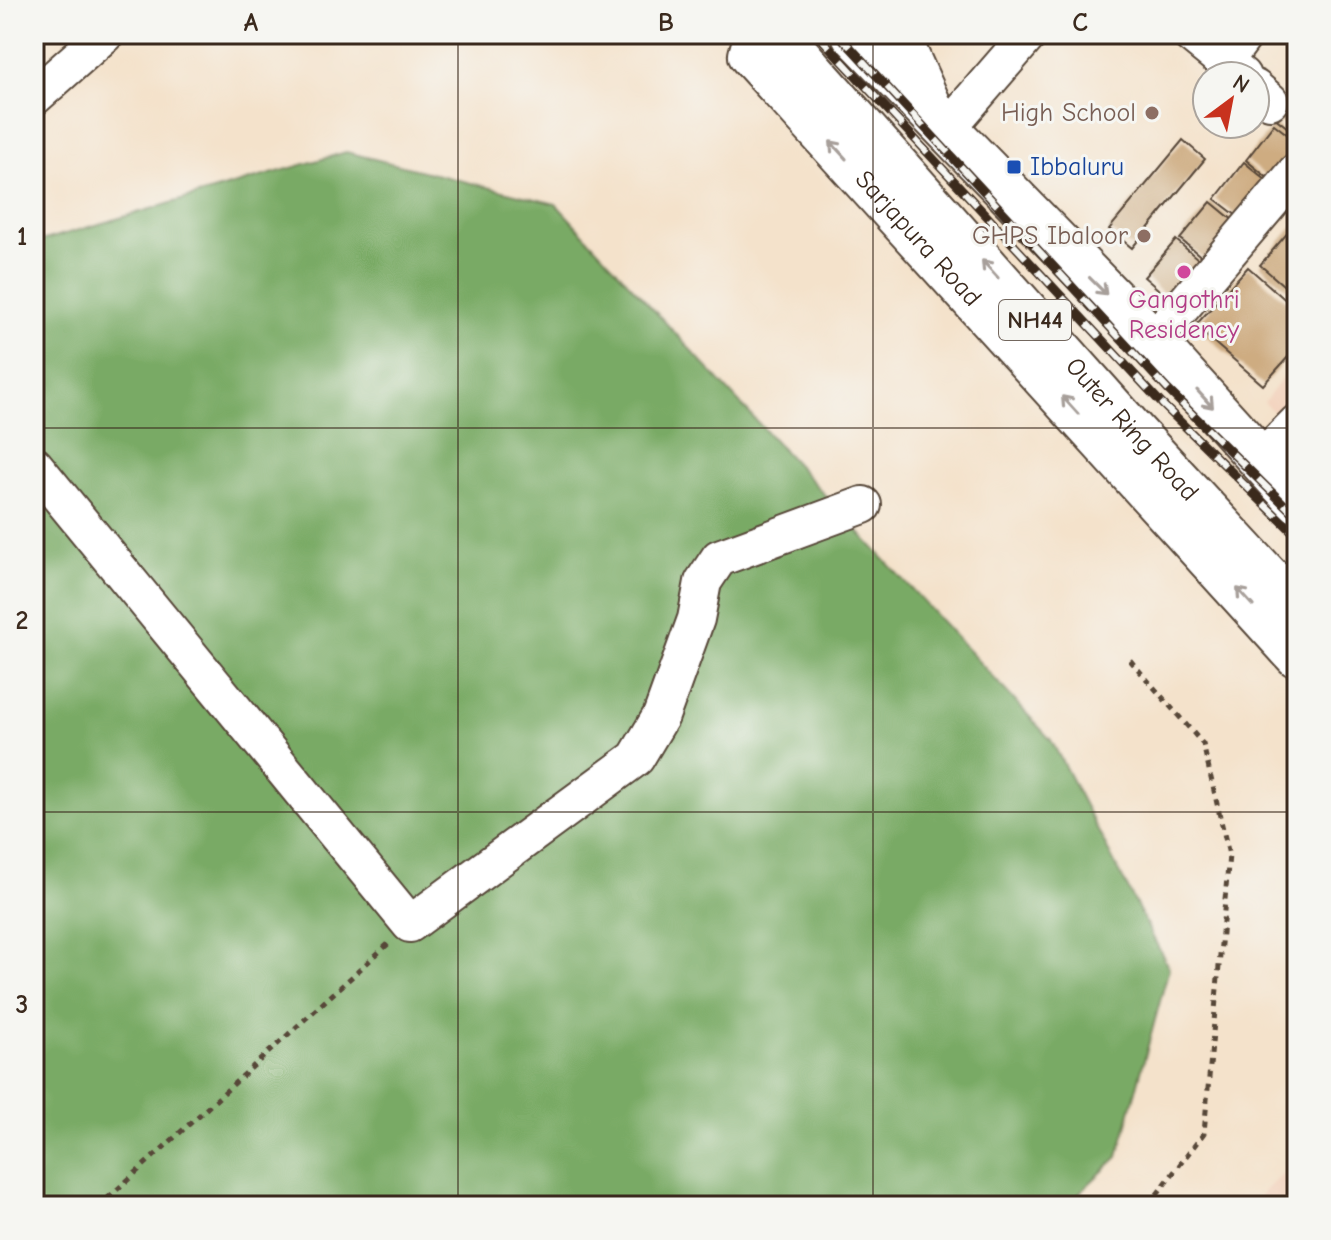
<svg xmlns="http://www.w3.org/2000/svg" width="1331" height="1240" viewBox="0 0 1331 1240" font-family="'Comic Neue',sans-serif">
  <style>
    .built { fill: #f3d4bf }
    .forest { fill: #79aa65; stroke: #5a6a42; stroke-width: 2 }
    .building { fill: #ceac81 }
    .lines { fill: none; stroke-linecap: round; stroke-linejoin: round }
    .minor-casing { stroke: #574638; stroke-width: 40 }
    .major-casing { stroke: #574638; stroke-width: 48 }
    .highway-casing { stroke: #574638; stroke-width: 48 }
    .path { stroke: #574638; stroke-width: 5; stroke-dasharray: 6 6; stroke-linecap: butt }
    .minor { stroke: #fff; stroke-width: 36 }
    .major { stroke: #fff; stroke-width: 44 }
    .highway { stroke: #fff; stroke-width: 44 }
    .rail-casing { stroke: #3b2a1e; stroke-width: 9 }
    .rail { stroke: #f6f6f2; stroke-width: 6; stroke-dasharray: 18; stroke-linecap: butt }
    .oneway { stroke: #a79f9a }
    .grid { fill: none; stroke: #3b2a1e; stroke-width: 2; stroke-opacity: 0.55 }
    .education-dot { fill: #8d6e63; stroke: #f6f6f2; stroke-width: 3 }
    .transit-dot { fill: #1a4fb4; stroke: #f6f6f2; stroke-width: 3 }
    .hotel-dot { fill: #d1479c; stroke: #f6f6f2; stroke-width: 3 }
    .labels { text-anchor: middle; dominant-baseline: central; stroke-width: 6; stroke-linejoin: round; paint-order: stroke }
    .shield { fill: #f6f6f2; stroke: #73675e; stroke-width: 2 }
    .shield-label { font-size: 24px; font-weight: bold; fill: #3b2a1e }
    .education-label { font-size: 26px; fill: #785e54; stroke: #f6f6f2; text-anchor: end }
    .transit-label { font-size: 26px; fill: #164399; stroke: #f6f6f2; text-anchor: start }
    .street-label { font-size: 26px; fill: #3b2a1e; stroke: #f6f6f2 }
    .hotel-label { font-size: 26px; fill: #b23c85; stroke: #f6f6f2 }
    .neatline { fill: none; stroke: #3b2a1e; stroke-width: 3 }
    .grid-label { font-size: 26px; text-anchor: middle; font-weight: bold; fill: #3b2a1e }
  </style>
  <rect width="100%" height="100%" fill="#f6f6f2"/>
  <filter id="ink" filterUnits="userSpaceOnUse"><feTurbulence type="fractalNoise" baseFrequency=".0125" numOctaves="2"/><feDisplacementMap in="SourceGraphic" scale="16" xChannelSelector="R" yChannelSelector="G"/><feConvolveMatrix kernelMatrix="1 2 1 2 8 2 1 2 1" color-interpolation-filters="sRGB"/></filter>
  <filter id="wash" filterUnits="userSpaceOnUse"><feTurbulence type="fractalNoise" baseFrequency=".006" numOctaves="4" result="noise"/><feDisplacementMap in="SourceGraphic" scale="32" xChannelSelector="R" yChannelSelector="G"/><feGaussianBlur stdDeviation="1.8" result="paint"/><feColorMatrix in="noise" values="0 0 0 0 0 0 0 0 0 0 0 0 0 0 0 0 0 1.4 0 .05"/><feComposite in="paint" operator="in"/></filter>
  <g filter="url(#wash)">
    <rect width="100%" height="100%" fill="#f4e2cb"/>
    <path class="built" d="M1297,360v77l-33,-35z
      M1297,1160v46h-48z"/>
    <path class="forest" d="M346,152l210,52 495,536 118,228 -51,189 -53,49h-1031v-963z"/>
    <g id="blocks">
      <path class="building" d="M1297,88v47l-23,-18z
        M1274,124l23,18v15l-22,27 -29,-24z
        M1183,140l22,19 -73,89 -23,-19z
        M1244,162l29,24 -28,36 -30,-23z
        M1211,202l29,24 -31,37 -29,-24z
        M1297,222v75l-37,-32z
        M1176,240l29,25 -32,37 -29,-25z
        M1248,267l49,43v37l-34,38 -68,-59z"/>
    </g>
  </g>
  <g filter="url(#ink)">
    <use href="#blocks" fill-opacity="0" stroke="#574638" stroke-width="2"/>
    <g class="lines">
      <defs>
        <path id="minor" d="M901,34l44,97 84,-97
          M1190,34l52,42
          M1225,61l20,-27
          M1255,88l15,13
          M34,97l71,-63
          M1153,341l144,-170
          M1260,460l37,-37
          M34,465l376,459 226,-166 25,-42 35,-97 7,-37 16,-24 144,-53"/>
        <g id="major">
          <path id="s1" d="M757,34l-6,21 546,600"/>
        </g>
        <g id="highway">
          <path id="s2" d="M779,34l355,399 163,176"/>
          <path d="M854,34l299,307 144,159"/>
        </g>
      </defs>
      <use href="#minor" class="minor-casing"/>
      <use href="#major" class="major-casing"/>
      <use href="#highway" class="highway-casing"/>
      <path class="path" d="M1130,660l73,84 26,111 -25,278 -56,73
        M99,1206l289,-262"/>
      <use href="#minor" class="minor"/>
      <use href="#major" class="major"/>
      <use href="#highway" class="highway"/>
      <defs>
        <path id="rail" d="M817,34l345,370 135,132
          M838,34l330,356 129,127"/>
      </defs>
      <use href="#rail" class="rail-casing"/>
      <use href="#rail" class="rail"/>
    </g>
    <defs><path id="oneway-shaft" d="M-6 0H5M1.5-3L5.5 0L1.5 3" fill="none" stroke-width="1.6" stroke-linecap="round" stroke-linejoin="round" transform="scale(2)"/></defs>
    <g class="oneway">
      <use href="#oneway-shaft" transform="translate(838 150) rotate(-132)"/>
      <use href="#oneway-shaft" transform="translate(990 269) rotate(-132)"/>
      <use href="#oneway-shaft" transform="translate(1098 286) rotate(45)"/>
      <use href="#oneway-shaft" transform="translate(1205 399) rotate(48)"/>
      <use href="#oneway-shaft" transform="translate(1070 405) rotate(-132)"/>
      <use href="#oneway-shaft" transform="translate(1245 597) rotate(-132)"/>
    </g>
  </g>
  <path class="grid" d="M458,34v1172M873,34v1172M34,428h1263M34,812h1263"/>
  <g class="education-dot">
    <circle cx="1152" cy="113" r="8"/>
    <circle cx="1144" cy="236" r="8"/>
  </g>
  <rect class="transit-dot" x="1006" y="159" width="16" height="16" rx="4"/>
  <circle class="hotel-dot" cx="1184" cy="272" r="8"/>
  <g class="labels">
    <rect class="shield" x="999" y="300" width="72" height="40" rx="6"/>
    <g class="shield-label">
      <text x="1035" y="320">NH44</text>
    </g>
    <g class="education-label">
      <text x="1136" y="113">High School</text>
      <text x="1128" y="236">GHPS Ibaloor</text>
    </g>
    <g class="transit-label">
      <text x="1030" y="167">Ibbaluru</text>
    </g>
    <g class="street-label">
      <text stroke="none"><textPath href="#s1" startOffset="270">Sarjapura Road</textPath></text>
      <text stroke="none"><textPath href="#s2" startOffset="530">Outer Ring Road</textPath></text>
    </g>
    <g class="hotel-label">
      <text x="1184" y="300">Gangothri<tspan x="1184" dy="30">Residency</tspan></text>
    </g>
  </g>
  <rect width="1331" height="1240" fill="none" stroke="#f6f6f2" stroke-width="88"/>
  <g transform="translate(1231 100) rotate(32)"><circle r="38" fill="#f6f6f2" stroke="#aba49d" stroke-width="2"/>
  <path d="M0-6L14 30L0 20L-14 30Z" fill="#c8321e"/>
  <text y="-12" font-size="22" font-weight="bold" text-anchor="middle" fill="#3b2a1e">N</text>
  </g>
  <rect x="44" y="44" width="1243" height="1152" class="neatline"/>
  <g class="grid-label">
    <text x="251" y="31">A</text>
    <text x="666" y="31">B</text>
    <text x="1080" y="31">C</text>
    <text x="22" y="245">1</text>
    <text x="22" y="629">2</text>
    <text x="22" y="1013">3</text>
  </g>
</svg>
